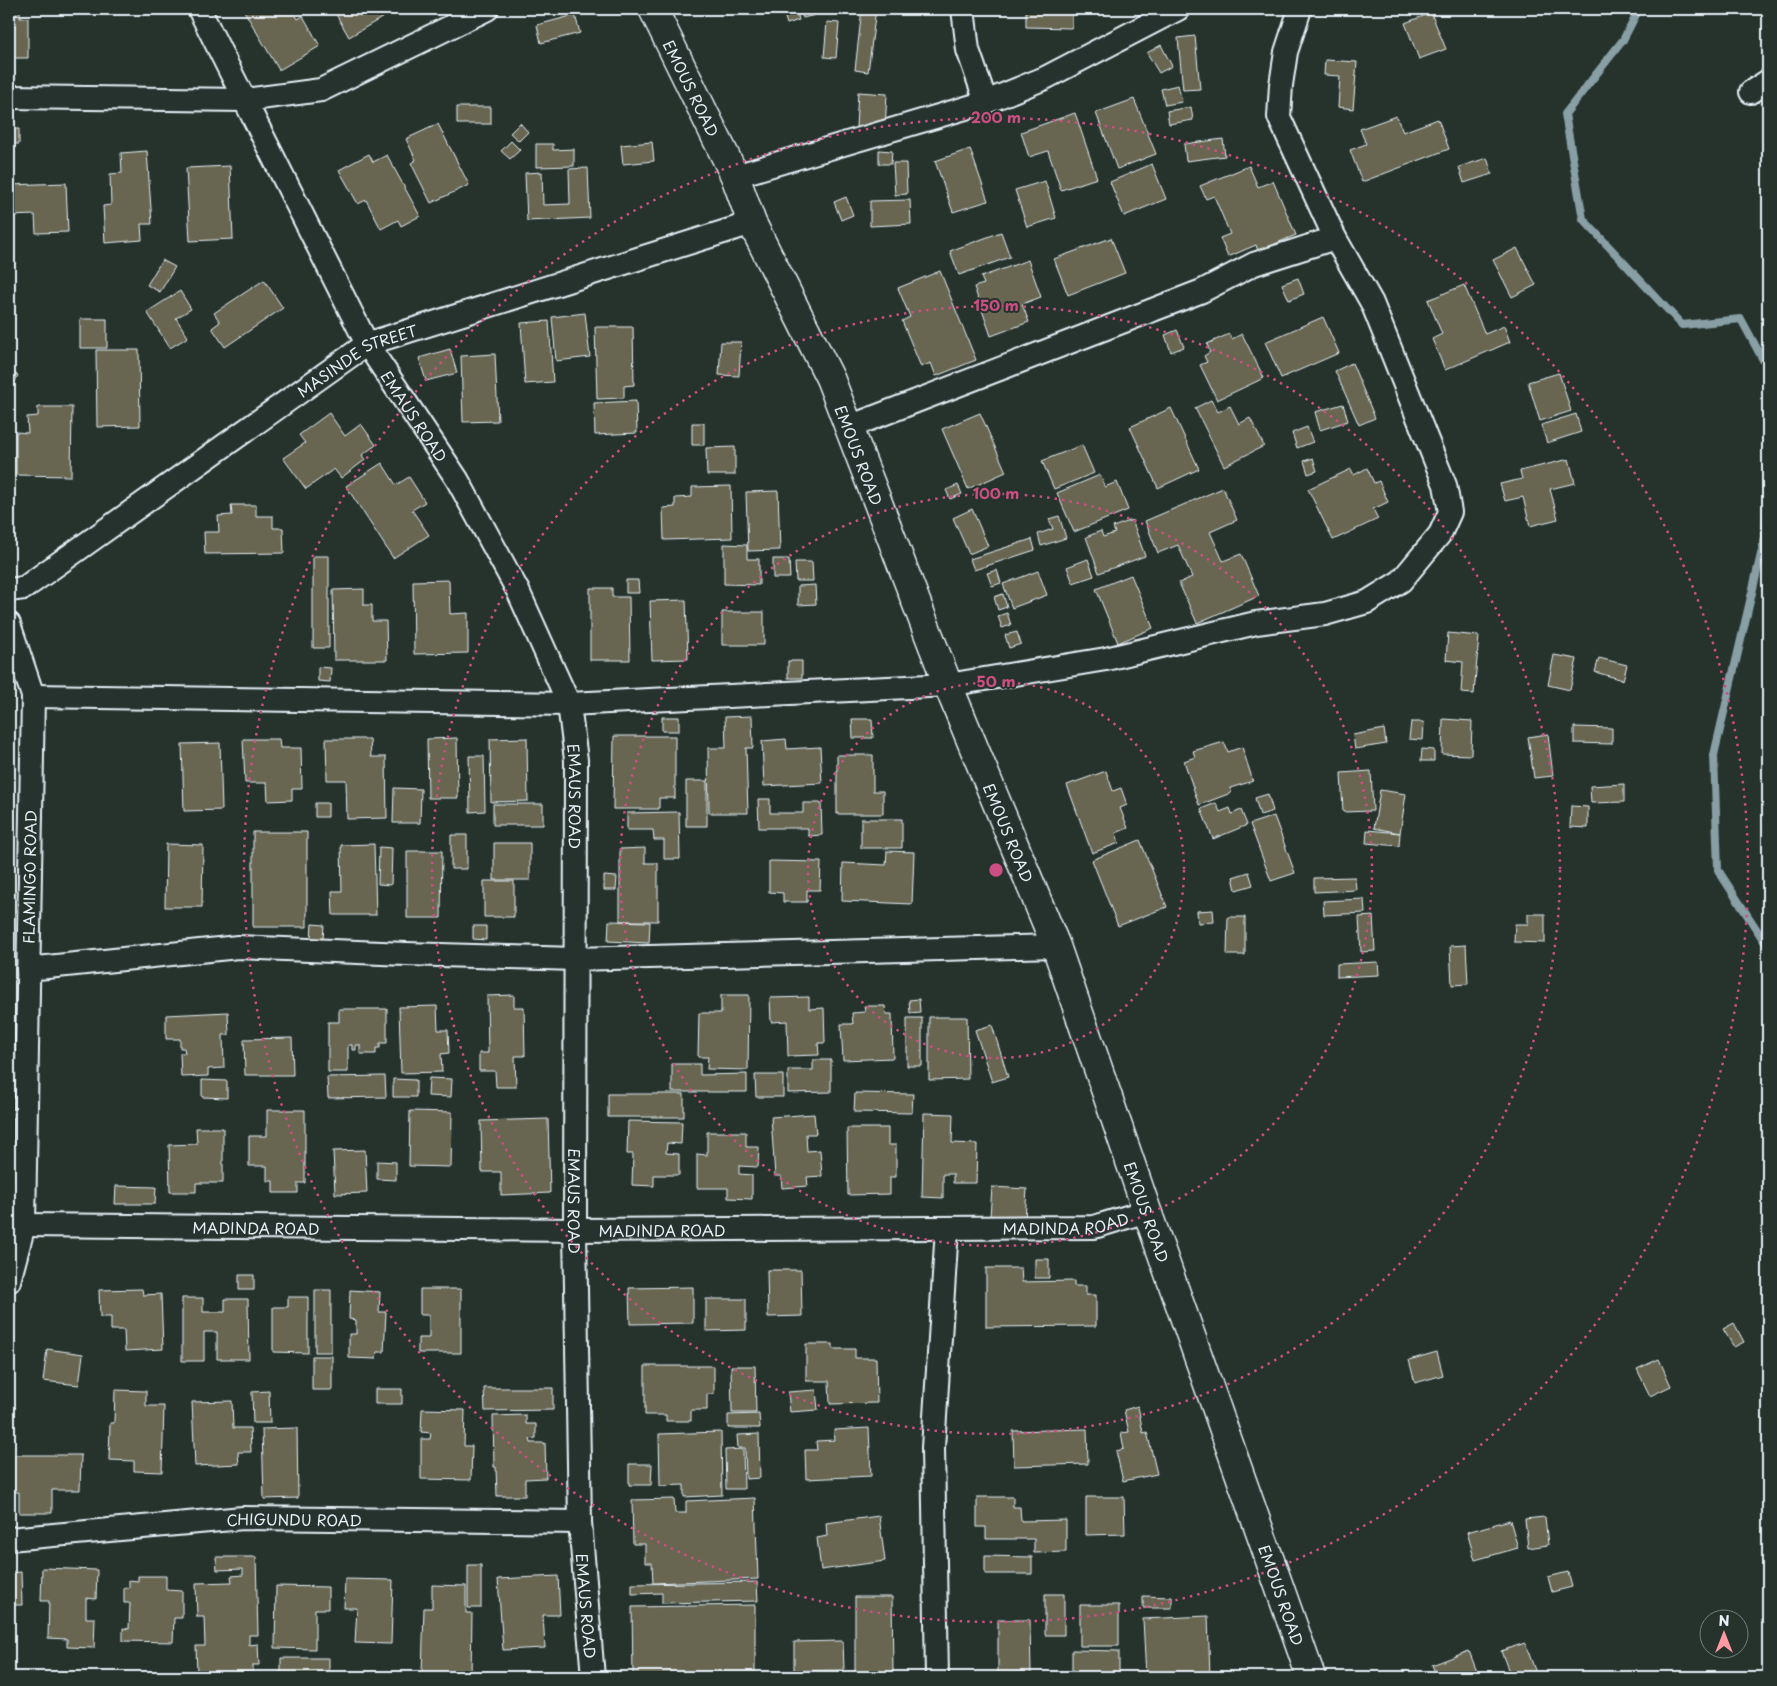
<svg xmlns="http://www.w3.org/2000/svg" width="1777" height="1686" viewBox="0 0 1777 1686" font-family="'Playpen Sans',sans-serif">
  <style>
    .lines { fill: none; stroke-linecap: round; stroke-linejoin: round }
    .stream { stroke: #889fa6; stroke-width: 8 }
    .building { fill: #676651; stroke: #e8f1f8 }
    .street-casing { stroke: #e8f1f8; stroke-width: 26 }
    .secondary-casing { stroke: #e8f1f8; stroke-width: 31 }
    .street { stroke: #26332d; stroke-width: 22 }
    .secondary { stroke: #26332d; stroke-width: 28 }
    .ring { fill: none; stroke: #cc4e82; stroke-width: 2.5; stroke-dasharray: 2.5 5 }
    .labels { text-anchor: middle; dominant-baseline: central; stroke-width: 4; stroke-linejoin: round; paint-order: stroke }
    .street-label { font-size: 15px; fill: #e8f1f8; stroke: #26332d }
    .centre { fill: #cc4e82; stroke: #26332d; stroke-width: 2.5 }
    .ring-label { font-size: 15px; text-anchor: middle; font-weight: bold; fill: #cc4e82; stroke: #26332d; stroke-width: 4; stroke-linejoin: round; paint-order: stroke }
  </style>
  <rect width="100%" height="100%" fill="#26332d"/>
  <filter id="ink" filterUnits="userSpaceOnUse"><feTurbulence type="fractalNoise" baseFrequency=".02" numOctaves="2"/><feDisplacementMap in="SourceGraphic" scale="10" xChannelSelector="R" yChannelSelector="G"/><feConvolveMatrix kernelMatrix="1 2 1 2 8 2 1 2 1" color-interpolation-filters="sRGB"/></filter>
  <g filter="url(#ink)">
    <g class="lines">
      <path class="stream" d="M1639,9l-16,31 -58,74 18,105 99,106 59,-6 27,50
        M1768,475l-3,62 -51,218 4,115 50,77"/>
    </g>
    <path class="building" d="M9,9h11v9h8v40h-19z
      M243,9h49l6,10 5,-3 17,30 -41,24z
      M333,9h64l-48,28z
      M790,9h6l3,11 -12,4 -4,-13z
      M800,9h13l2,6 -12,3z
      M862,9h14l-8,63 -13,-2z
      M1026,9l46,2v17l-46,-1z
      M1431,13l15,36 -27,10 -14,-36z
      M575,15l5,18 -39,10 -4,-18z
      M827,22l12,1 -3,35 -12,-1z
      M1195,36l5,53 -17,1 -5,-52z
      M1161,45l11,21 -13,7 -12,-20z
      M1325,60l32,2 -4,47 -15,-2 2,-31 -16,-1z
      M1178,85l4,17 -17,3 -4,-16z
      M858,92l29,2 -2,34 -29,-1z
      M1134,99l22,55 -39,15 -21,-56z
      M457,107h34v17h-34z
      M1191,107l2,13 -24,4 -2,-13z
      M1075,113l22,65 -36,12 -13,-39 -19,6 -8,-25z
      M1396,116l7,16 35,-13 11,30 -87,33 -12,-32 16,-6 -6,-15z
      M520,123l8,9 -9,9 -9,-8z
      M438,124l31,61 -38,18 -20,-40 5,-3 -10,-21z
      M9,129h10v15h-10z
      M1223,139l2,17 -39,5 -2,-17z
      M511,141l9,9 -10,9 -9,-8z
      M652,142l2,19 -31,3 -2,-19z
      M536,144h17v6l21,-1v17l-38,1z
      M970,149l18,52 -35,11 -18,-51z
      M879,150l13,1 -1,13h-12z
      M147,151l5,73h-11l1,16 -37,3 -2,-37 8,-1 -1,-31 12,-1 -1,-20z
      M369,154l4,8 14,-7 33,61 -19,10 -3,-6 -17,9 -15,-29 -8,4 -19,-34z
      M1487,158l5,16 -28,9 -5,-16z
      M893,163h13l1,31 -12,1z
      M1152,164l14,35 -42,17 -14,-34z
      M230,166l3,73 -43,2 -4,-73z
      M1249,166l9,21 15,-6 23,54 -38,16 -2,-6 -28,12 -8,-19 10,-4 -16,-38 -8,3 -6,-13z
      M588,168l2,50 -63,3 -2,-48 17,-1 1,33 27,-1 -1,-35z
      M1045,181l11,37 -29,9 -12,-37z
      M66,183l2,49 -32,1 -1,-18 -26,1v-31z
      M846,197l7,18 -12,5 -7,-18z
      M910,200l1,24 -41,2v-25z
      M1001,232l9,25 -51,18 -9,-24z
      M1111,238l14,35 -57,22 -14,-36z
      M1517,248l19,37 -24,12 -19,-37z
      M162,260l13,7 -15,25 -13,-7z
      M1028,260l13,37 -19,7 7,18 -38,14 -17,-49 10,-3 -3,-7z
      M940,271l36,89 -40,16 -5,-13 -10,4 -19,-46 8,-4 -12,-29z
      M1298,278l6,16 -15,6 -7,-16z
      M264,280l19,28 -58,39 -13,-19 8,-6 -6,-9z
      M1464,285l21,49 19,-8 6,16 -65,28 -13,-31 10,-5 -14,-34z
      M180,291l11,18 -15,9 12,19 -18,11 -23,-36z
      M585,313l5,44 -34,4 -4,-44z
      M1323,317l16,36 -58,25 -16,-36z
      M80,319h27v29h-27z
      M549,321l4,61 -28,2 -4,-61z
      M595,327h38l1,58 -10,1v12l-27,1z
      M1177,330l7,17 -13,5 -6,-17z
      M1229,334l3,5 10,-5 22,44 -47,22 -17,-35 7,-3 -3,-6 6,-4 -3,-8z
      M721,342h20l-2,34 -20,-1z
      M450,349l7,24 -31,8 -7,-23z
      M96,350h43l1,76 -43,1z
      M495,354l3,67 -35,1 -2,-66z
      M1352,363l23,55 -16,7 -24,-54z
      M9,371l9,4 -9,19z
      M1559,373l12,38 -31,10 -12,-39z
      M1211,400l7,12 12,-6 9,18 11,-6 14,28 -40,20 -29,-58z
      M636,401l1,32 -42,2 -1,-32z
      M1343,404l5,17 -28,9 -5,-18z
      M38,407h34l-1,69 -55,-1v-43l12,1 -1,-16 11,-1z
      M1171,408l28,61 -41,19 -28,-61z
      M329,413l16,23 16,-12 15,21 -14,10 3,5 -24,18 -7,-9 -28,20 -23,-31 22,-15 -6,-8z
      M980,413l26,59 -38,17 -26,-60z
      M1576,414l5,18 -34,11 -6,-18z
      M692,423h12v22h-12z
      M1307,427l6,15 -16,6 -5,-15z
      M1082,445l12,28 -40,16 -12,-28z
      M735,447v28h-28l-1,-27z
      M1313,458l4,13 -9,3 -4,-13z
      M1569,459l6,24 -25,6 8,30 -28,7 -7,-29 -18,4 -5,-17 22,-5 -2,-8z
      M382,463l14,22 13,-8 16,25 -13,8 17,25 -36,23 -47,-72z
      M1367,468l7,15 5,-2 9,21 -15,7 5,10 -45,21 -25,-51 43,-20 3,6z
      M1100,475l5,12 12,-5 11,28 -54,22 -17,-39z
      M958,485l4,9 -12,5 -4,-9z
      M731,486l1,52 -68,2 -1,-32 12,-1v-9l17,-1v-10z
      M1223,488l14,32 -27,12 13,29 18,-7 18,42 -62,27 -18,-40 13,-6 -14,-32 -20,8 -13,-32z
      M778,491l2,59 -32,1 -2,-59z
      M231,505h25v11h17v12h10l1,25 -79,1 -1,-22h15l-1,-16 14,-1z
      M972,509l16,37 -19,8 -16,-36z
      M1059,516l7,22 -25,8 -3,-12 15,-5 -4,-10z
      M1132,520l13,36 -46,17 -13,-36 15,-6 2,6 12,-4 -2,-6z
      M1032,539l3,11 -61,20 -4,-11z
      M724,544l23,1v14h12v26l-35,-1z
      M313,556h16v92h-16z
      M773,559h16l1,19h-17z
      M1088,559l6,17 -21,7 -6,-16z
      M795,562h17l1,19h-17z
      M997,570l4,13 -9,3 -5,-13z
      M1038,571l9,24 -35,13 -9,-24z
      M1131,575l22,53 -35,15 -22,-54z
      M449,580l1,34 18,-1v40l-54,1 -1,-73z
      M626,580h12l1,13h-13z
      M815,585l1,19 -18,1v-19z
      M590,588h22v9h17l1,63h-40z
      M364,589v16h8v16h14l1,39h-53l-1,-70z
      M1003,594l4,13 -9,3 -4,-13z
      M686,600l2,59 -36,1 -2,-59z
      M722,612h42v33h-42z
      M1007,613l4,12 -9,3 -4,-12z
      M1017,632l4,12 -12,4 -4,-13z
      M1448,633l31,3 -5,58 -13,-1 2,-31 -17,-2z
      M1554,655l23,4 -7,31 -22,-5z
      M1599,658l28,7 -4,15 -28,-8z
      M788,661h14v17h-14z
      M318,667l13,1 -1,14 -12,-1z
      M752,716l1,32h-7l2,65h-39l-1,-65h18l-1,-31z
      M662,717h17v14h-17z
      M852,719h20l1,19h-20z
      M1443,719l29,2 -1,34 -29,-1z
      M1411,722h13l-1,18 -14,-1z
      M1574,727l38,1v16l-38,-1z
      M1384,729l2,15 -31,5 -2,-14z
      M1548,734l5,42 -19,2 -6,-41z
      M614,736h61v62h-16v11h-46z
      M457,738l1,60h-30l-1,-59z
      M527,738l1,63 -37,1 -1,-63z
      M243,739h36l1,9h21l1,41h-10v11l-24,1 -1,-18h-22z
      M326,739h44l1,18h15l1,61 -40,1 -1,-39h-19z
      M786,739l1,10 33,-2 2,36 -58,3 -2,-45z
      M1224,742l4,10 14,-5 11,34 -23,7 1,5 -32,12 -15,-44 11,-4 -2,-6z
      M220,743l2,67 -38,1 -2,-67z
      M1422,749l12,1v11h-13z
      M837,755h36v36h10v23h-46z
      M469,756h15l1,55 -15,1z
      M1106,771l7,20 8,-3 6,17 -7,3 8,20 -12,5 3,10 -27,10 -25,-68z
      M1371,771l2,40 -30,1 -2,-39z
      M686,781h21v45h-21z
      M1624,784v18l-33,1 -1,-17z
      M394,788l27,1 -1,34h-27z
      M1380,790l26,4 -6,39 -26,-5z
      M1268,794l5,17 -13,4 -5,-17z
      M758,799h12v14h33v-10h18l1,32 -14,1v-8h-49z
      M315,803h13v14h-13z
      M1216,803l4,9 10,-4 2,6 9,-4 6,15 -34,14 -12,-30z
      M493,804h50v21h-50z
      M1571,806l17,1v21l-18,-1z
      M679,812l1,47h-16v-19h-10l-1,-10h-26v-17z
      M1274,816l21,57 -24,8 -21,-57z
      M861,819h41v29h-41z
      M1367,830l33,3 -1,13 -33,-3z
      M253,832h54v95h-54z
      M451,835h16v34h-16z
      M1140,840l27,67 -49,19 -26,-66z
      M494,843h36v37h-36z
      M166,844l37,1 -1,62h-37z
      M374,844l2,71h-43l-1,-24h10l-1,-46z
      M379,847l13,1 -1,37 -13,-1z
      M645,848v15h13v58h-38v-72z
      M407,851h35l-1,67h-34z
      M887,851l27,1 -2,52 -70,-3 1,-38 43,2z
      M769,861l52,1 -1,28h-13v12h-24v-9l-14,-1z
      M1249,872l4,13 -17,5 -3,-13z
      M604,876l13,1 -1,13h-12z
      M1355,877l1,13 -42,2v-14z
      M484,881h30v36h-30z
      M1364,899l1,14 -41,2 -1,-14z
      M1213,910l1,12 -16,1 -1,-12z
      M1528,914h17v29l-31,-1 1,-18h13z
      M1373,916l2,35 -14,1 -2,-35z
      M1228,917h17v38h-18z
      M609,921l41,1 -1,21 -41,-2z
      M312,924l12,1 -1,14 -12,-1z
      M473,926h13v14l-13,-1z
      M1466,945l2,39 -16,1 -2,-39z
      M1378,962l1,13 -42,2v-13z
      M514,995v12h10l1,49h-10l1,31h-20l-1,-16h-16v-18h9l-1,-57z
      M721,995h28l-1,75 -41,-1 1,-12h-10l1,-44h22z
      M809,997v12l15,-1 1,35h-7l1,12 -31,1 -1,-35 -16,1 -1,-24z
      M919,999l1,13 -10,1 -1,-13z
      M437,1006l1,24h10l1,23 -8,1 1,18 -41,1 -2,-66z
      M864,1006h21l1,8h6l1,44 -50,2 -2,-36h12l-1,-11 13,-1z
      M339,1009h48v34h-7v5h-4v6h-16v-9h-4v5h-4v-5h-4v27h-20v-50h11z
      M228,1012l1,23h-6l1,33 -16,1v7l-27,1 -1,-24h5l-1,-5h-4v-9h-14v-24z
      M929,1017h38l1,62 -39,1z
      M907,1018h15v48h-15z
      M992,1025l16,52 -16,5 -17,-52z
      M292,1038l1,37h-48l-1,-36z
      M813,1060h18v32l-43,1v-23h25z
      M672,1064h28v11l47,-1v18h-75z
      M755,1075h28v22h-27z
      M385,1076l1,21 -58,1 -1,-21z
      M429,1078l23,1 -1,18 -23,-1z
      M393,1079l23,1v17h-23z
      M202,1080l25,1v17l-25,-1z
      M855,1093l58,1 -1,19 -58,-1z
      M608,1094h76v23h-76z
      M267,1110h38v73h-7v10h-25v-12h-6v-15h-18v-30h18z
      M410,1111l42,1 -1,55 -42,-1z
      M924,1113l29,1 -1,29 25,1 -1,39h-23v-9h-10v24l-21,-1z
      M814,1114l2,20h-10l1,17 13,-1 2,26 -15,1 1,9 -26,2 -1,-12h-6l-4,-59z
      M548,1119l2,74 -49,2v-23h-19l-1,-51z
      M628,1121l54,1 -1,22 -14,-1 -1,10 13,1v21h-25v11l-22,-1 1,-31h-6z
      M196,1128h27v55h-27v9h-26l-1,-47 28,-1z
      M847,1128h41v17h8v32h-6v17l-42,1z
      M707,1132h39v15h13l-1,20 -19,-1v8l13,1v24l-24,-1v-10h-31v-34l10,1z
      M365,1150l2,43 -32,1 -2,-43z
      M377,1161l19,1v18l-19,-1z
      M116,1186l40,1 -1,17h-40z
      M992,1187l35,2 -2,30 -35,-2z
      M1035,1259h14v19h-14z
      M986,1268h35l1,14 52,-1v5h12v9h10v31l-110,1z
      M767,1270h34l1,46 -34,1z
      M239,1275h15v15h-15z
      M693,1287v36l-63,1 -1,-36z
      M142,1289l1,6 18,-1 2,55 -38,2 -1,-21h-13v-13h-11l-1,-27z
      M420,1289h41v64h-43v-15h11v-23h-9z
      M315,1290h16v62h-16z
      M350,1290l30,2 -1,20h7l-2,40h-7l-1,7 -27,-1v-24h7v-14l-7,-1z
      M288,1297h20v56l-35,-1v-45h15z
      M182,1298h21v14h22v-13h23l1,60h-32v-27h-13v29h-22z
      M706,1299h40v31l-40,1z
      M1734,1323l10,19 -10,5 -11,-18z
      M806,1344h27v5h22v9h21l1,45 -47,1 -1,-23h-23z
      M47,1349l36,5 -4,31 -36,-4z
      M1437,1352l6,23 -28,8 -6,-23z
      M312,1356h20v34h-20z
      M1659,1359l12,27 -21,10 -13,-27z
      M645,1366h69v28h-7v16h-16v11h-25v-6h-21z
      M731,1366h24l1,47h-24z
      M484,1388h69v22l-68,1z
      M375,1389h27v15h-27z
      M115,1390l31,1v15h18l-2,66 -28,-1v-10l-25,-1 1,-37h4z
      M816,1390l2,20 -28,2 -2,-20z
      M269,1391l1,32h-17l-1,-31z
      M232,1401l1,27h17l1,24h-13l1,12 -44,2 -3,-64z
      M1138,1406l5,27 4,-1 10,42 -34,7 -7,-30 8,-2 -3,-16 8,-1 -5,-22z
      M422,1409l43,1 -1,36h8l-1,34 -50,-1v-40h9l1,-6 -10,-1z
      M759,1414l1,14h-32v-13z
      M526,1415v9h10v14l-6,1 1,4h14l1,35 -21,1v17h-28l-1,-29h-2l-1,-51z
      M297,1428l1,70 -34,1 -2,-70z
      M869,1428l2,48 -65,3 -1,-29h12l-1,-9 19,-1 -1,-10z
      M1087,1429l1,35 -74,2 -1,-35z
      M721,1432l1,63 -38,2v-12l-24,1 -1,-52z
      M759,1434l1,44 -14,1 -1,-31h-7l-1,-13z
      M743,1449l1,40h-18l-1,-39z
      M12,1455h69l-1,35h-28v23h-33v-21h-10v-29h3z
      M629,1464h23l-1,21h-22z
      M977,1497h36v10h7l1,14 45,-1v32l-32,1v-14h-48v-12h-9z
      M1086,1497h38l1,37 -39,1z
      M755,1498l3,81 -105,4 -1,-20h-7v-19h-12l-1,-44 42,-1 1,14h11v-12z
      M879,1516l6,45 -64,9 -4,-32 10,-2 -1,-13z
      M1545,1517l3,28 -20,3 -3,-29z
      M1510,1520l8,28 -43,12 -8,-28z
      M985,1556l47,1v17h-47z
      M216,1557h40l2,78h-9v10l9,-1 1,21h-6v7l-56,1 -1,-27h9l-1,-29h-7l-1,-34 36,-1 -1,-6 12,-1v-6l-26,1z
      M468,1565h13v43h-13z
      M42,1568l55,2 -1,29 -10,-1v20h9l-1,30 -27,-1v-8l-19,-1 1,-37h-8z
      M21,1572l1,33h-13v-32z
      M1568,1572l4,15 -20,5 -4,-15z
      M138,1576h28v14l16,1v27h-8l-1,24 -50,-1v-13l6,1 1,-26h-6v-15h5v-8l9,1z
      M558,1576l2,39h-17l2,33 -42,2 -5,-71z
      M345,1579l48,1 -2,64 -36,-1 2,-35h-13z
      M757,1582l1,19 -96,2v-10l-30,1v-10z
      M432,1585l34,1v27h6l-1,61 -49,-1 2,-65h8z
      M276,1586l52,1v22h-13v40l-40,-1z
      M1045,1594h19v41h-19z
      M1143,1596l29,1v11h-29z
      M855,1597h37l1,75h-38z
      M755,1605v72h-122l-1,-70z
      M1080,1605h39v41h-39z
      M1208,1616l2,61h-64l-3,-58z
      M998,1620h32l1,55h-33z
      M843,1641l1,29 -50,1v-29z
      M1525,1643l11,30 -11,4h-14l-10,-26z
      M1072,1650l47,1v26h-47z
      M1469,1651l10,26h-42l-5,-12z
      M281,1658h48v19h-48z"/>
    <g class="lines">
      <defs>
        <g id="street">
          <path id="s1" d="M199,9l168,335 90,135 61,112 51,113 7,56 -1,470 5,292 13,155"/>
          <path d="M963,9l5,41 18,52"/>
          <path d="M1751,92l17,-11"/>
          <path d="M9,97l236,3 76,-10 166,-81"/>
          <path d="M735,176l251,-74 59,-24 133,-69"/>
          <path d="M849,427l353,-136 52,-27 81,-26"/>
          <path id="s2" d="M9,590l15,-2 343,-244 385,-121"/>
          <path d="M9,624l24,72 -9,529 -15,56"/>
          <path d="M33,696l536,8 379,-19 158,-26 150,-36 69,-9 42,-12 34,-21 39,-47 10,-22 -5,-27 -73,-182 -37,-65 -56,-121 2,-32 5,-33 14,-43"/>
          <path d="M28,969l210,-22 168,7 169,5 481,-13"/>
          <path id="s3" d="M24,1225l551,5 519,-3 53,-16"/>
          <path id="s4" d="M9,1539l234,-21 337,4"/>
          <path d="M937,1677l-4,-229 14,-220"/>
        </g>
        <g id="secondary">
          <path id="s5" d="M653,9l82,167 17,47 78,155 118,307 108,261 91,265 164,466"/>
        </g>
      </defs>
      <use href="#street" class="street-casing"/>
      <use href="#secondary" class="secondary-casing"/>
      <use href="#street" class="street"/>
      <use href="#secondary" class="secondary"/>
    </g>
  </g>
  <g class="ring">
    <circle cx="996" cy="870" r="188"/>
    <circle cx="996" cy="870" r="376"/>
    <circle cx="996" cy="870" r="564"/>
    <circle cx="996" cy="870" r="752"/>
  </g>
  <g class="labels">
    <g class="street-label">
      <text stroke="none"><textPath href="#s5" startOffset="88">EMOUS ROAD</textPath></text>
      <text stroke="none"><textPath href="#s2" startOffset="420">MASINDE STREET</textPath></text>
      <text stroke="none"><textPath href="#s1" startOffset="461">EMAUS ROAD</textPath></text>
      <text stroke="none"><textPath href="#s5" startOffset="492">EMOUS ROAD</textPath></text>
      <text stroke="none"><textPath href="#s1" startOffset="881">EMAUS ROAD</textPath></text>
      <text stroke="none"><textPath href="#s5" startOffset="898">EMOUS ROAD</textPath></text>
      <text transform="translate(29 877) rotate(-89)">FLAMINGO ROAD</text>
      <text stroke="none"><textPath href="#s1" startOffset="1286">EMAUS ROAD</textPath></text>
      <text stroke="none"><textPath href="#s5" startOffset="1302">EMOUS ROAD</textPath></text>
      <text stroke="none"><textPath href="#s3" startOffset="1042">MADINDA ROAD</textPath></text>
      <text stroke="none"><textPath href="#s3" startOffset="232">MADINDA ROAD</textPath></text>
      <text stroke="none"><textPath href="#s3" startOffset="638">MADINDA ROAD</textPath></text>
      <text stroke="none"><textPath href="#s4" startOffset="286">CHIGUNDU ROAD</textPath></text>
      <text stroke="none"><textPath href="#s5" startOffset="1708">EMOUS ROAD</textPath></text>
      <text stroke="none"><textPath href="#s1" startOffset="1691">EMAUS ROAD</textPath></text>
    </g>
  </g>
  <circle cx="996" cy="870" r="8" class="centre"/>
  <g class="ring-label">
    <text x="996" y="123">200 m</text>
    <text x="996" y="311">150 m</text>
    <text x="996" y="499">100 m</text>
    <text x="996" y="687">50 m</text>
  </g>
  <rect width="1777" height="1686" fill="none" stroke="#26332d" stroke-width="30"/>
  <rect x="15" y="15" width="1747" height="1656" fill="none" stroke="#e8f1f8" stroke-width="2" filter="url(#ink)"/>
  <g transform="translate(1724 1634)"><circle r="24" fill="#26332d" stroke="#747f7e"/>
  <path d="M0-4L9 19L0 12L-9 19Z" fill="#ff9aa2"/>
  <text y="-8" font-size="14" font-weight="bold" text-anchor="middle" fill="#e8f1f8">N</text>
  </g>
</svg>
